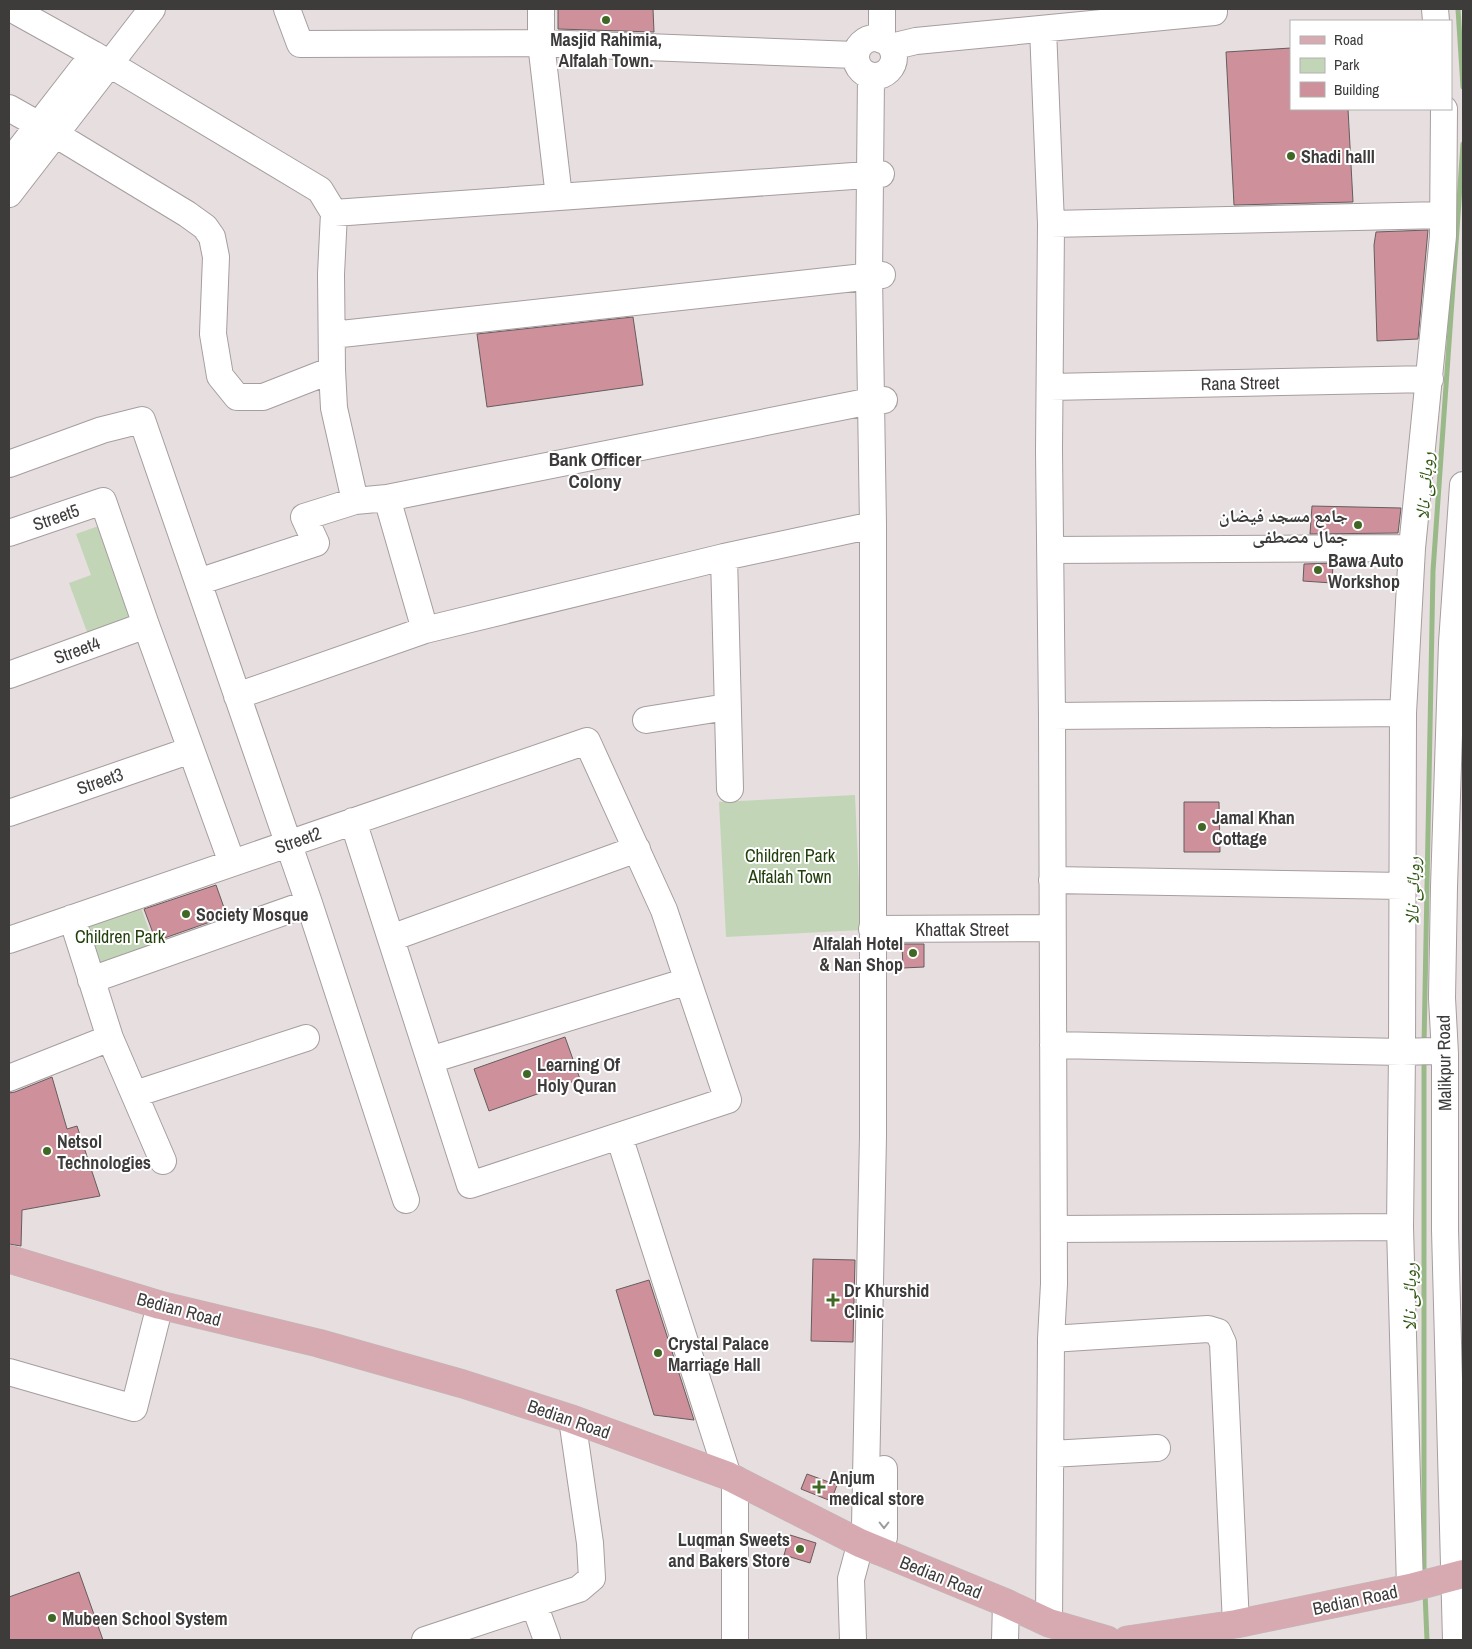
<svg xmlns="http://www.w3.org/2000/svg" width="1472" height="1649" viewBox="0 0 1472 1649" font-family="'Archivo Narrow','Noto Naskh Arabic',sans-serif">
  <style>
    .green { fill: #c2d6b7 }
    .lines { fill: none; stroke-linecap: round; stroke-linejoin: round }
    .stream { stroke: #99b988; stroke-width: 5 }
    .building { fill: #ce909a; stroke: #655d5e }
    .minor-casing { stroke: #a69d9e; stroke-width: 28 }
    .major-casing { stroke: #bdbcbc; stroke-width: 29 }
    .minor { stroke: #fff; stroke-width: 26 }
    .major { stroke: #d7aab2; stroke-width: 28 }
    .oneway { stroke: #9e9d9d }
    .poi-dot { fill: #406824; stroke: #fff; stroke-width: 2 }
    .labels { text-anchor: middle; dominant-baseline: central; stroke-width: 4; stroke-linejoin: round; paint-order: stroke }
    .poi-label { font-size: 18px; font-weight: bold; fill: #3e3b3b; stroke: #fff; text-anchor: start }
    .street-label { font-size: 18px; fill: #3e3b3b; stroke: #fff }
    .park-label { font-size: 18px; fill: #22400c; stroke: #fff }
    .neighbourhood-label { font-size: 19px; font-weight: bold; fill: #3e3b3b; stroke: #fff }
    .water-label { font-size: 19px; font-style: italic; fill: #305713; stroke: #fff }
  </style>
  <rect width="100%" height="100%" fill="#e7dedf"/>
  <path class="green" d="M104,524l35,98 -49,18 -21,-57 22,-8 -15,-41z
    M855,795l6,135 -135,7 -7,-135z
    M138,899l19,54 -59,20 -16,-52z"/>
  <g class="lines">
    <path class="stream" d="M1458,9l5,78
      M1424,1045l9,-474 30,-427
      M1424,1058v517
      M1425,1593l2,47"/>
  </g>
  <path class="building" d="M558,9h95l1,23 -96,-3z
    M1291,48v61h57l5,93 -119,3 -8,-153z
    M1428,230l-10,109 -41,2 -3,-96 2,-13z
    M633,317l10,68 -156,22 -10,-73z
    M1312,506l89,2 -3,25 -88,1z
    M1333,563l-1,20 -29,-2 1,-17z
    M1184,802h35l1,50h-36z
    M216,885l11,31 -71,25 -12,-32z
    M902,944h22v23l-21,1z
    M565,1037l15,42 -91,32 -15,-42z
    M52,1077l15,52 10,-3 23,70 -78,14 -1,36 -12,-2v-151l6,-1z
    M813,1259l42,1 -2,82 -42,-1z
    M649,1280l45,140 -40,-5 -38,-125z
    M807,1474l30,11 -6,16 -30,-12z
    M790,1535l26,8 -6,20 -26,-8z
    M79,1572l24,68h-94v-43z"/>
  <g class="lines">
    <defs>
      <path id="minor" d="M12,9l81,45 227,136 14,23 -3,61 1,96 2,38 21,93
        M287,9l13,35 241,-1 314,12
        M541,9v34l18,154
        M882,9v31
        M1435,9l1,12
        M1043,29l8,195 -2,226 3,266 2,568 -3,55 -2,284
        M856 57a19 19 0 1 1 38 0a19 19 0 1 1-38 0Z
        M891,47l25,-6 298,-29v-3
        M9,108l46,26 132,80 18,13 7,10 4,20 -3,77 7,42 17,21h26l69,-27
        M9,163l73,-94
        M9,194l143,-185
        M334,213l547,-39
        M1051,224l392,-9
        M332,335l550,-60
        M1050,387l380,-8
        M9,464l93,-34 40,-10 167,483 97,297
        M387,498l38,132
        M9,533l94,-32 43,124 86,238
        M1050,550l362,-2
        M724,557l6,232
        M198,582l118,-39 -12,-26 51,-16 32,-3 484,-97 13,-1
        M9,675l137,-50
        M237,696l188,-66 299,-73 149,-32
        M1052,716l351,-3
        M646,720l81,-13
        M9,813l182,-63
        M1052,880l351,6
        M72,918l38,120 53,123
        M872,929l180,-1
        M391,938l246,-89
        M9,940l578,-199 77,169 64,190 -258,85 -117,-364
        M91,980l218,-77
        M1053,1045l349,7 30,-1 13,3
        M430,1060l258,-79
        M9,1078l101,-40
        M135,1094l171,-56
        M619,1136l109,340
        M1054,1229l346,-2
        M1051,1339l157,-10 10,3 5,11 13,281
        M9,1372l125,36 26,-103
        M1051,1454l106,-6
        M735,1479v161
        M878,1551l6,-14v-68
        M1410,1588l-10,-361 2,-175 1,-339 9,-165 31,-312 1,-127
        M534,1604l13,36
        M425,1640l154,-51 13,-11 -2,-35 -18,-124
        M853,1640l-2,-61 14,-52 8,-391v-611l-4,-249 2,-199
        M1005,1640l1,-37
        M1456,1640l-11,-410v-176l-3,-56 2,-111 8,-244 11,-158"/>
      <path id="major" d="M9,1259l151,46 158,38 145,41 109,35 156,57 132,67 146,60 43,20 58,17
        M1127,1640l109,-16 174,-36 53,-14"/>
    </defs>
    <use href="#minor" class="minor-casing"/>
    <use href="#major" class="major-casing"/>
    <use href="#minor" class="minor"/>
    <use href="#major" class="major"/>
  </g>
  <defs><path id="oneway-chevron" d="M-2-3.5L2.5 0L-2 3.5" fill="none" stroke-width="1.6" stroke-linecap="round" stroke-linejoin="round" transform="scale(1.25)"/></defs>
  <use class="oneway" href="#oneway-chevron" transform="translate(884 1525) rotate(90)"/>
  <g class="poi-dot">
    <circle cx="606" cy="20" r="5"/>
    <circle cx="1291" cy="156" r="5"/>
    <circle cx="1358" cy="525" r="5"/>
    <circle cx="1318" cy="570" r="5"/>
    <circle cx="1202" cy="827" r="5"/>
    <circle cx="186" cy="914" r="5"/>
    <circle cx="913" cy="953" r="5"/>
    <circle cx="527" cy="1074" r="5"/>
    <circle cx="47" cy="1151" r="5"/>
    <path d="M830.5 1292.5h5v5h5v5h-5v5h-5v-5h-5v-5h5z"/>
    <circle cx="658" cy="1353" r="5"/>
    <path d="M816.5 1479.5h5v5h5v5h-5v5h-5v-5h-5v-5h5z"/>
    <circle cx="800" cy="1549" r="5"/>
    <circle cx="52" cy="1618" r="5"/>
  </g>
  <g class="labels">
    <g class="poi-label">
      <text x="606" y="39" text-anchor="middle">Masjid Rahimia,<tspan x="606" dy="21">Alfalah Town.</tspan></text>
      <text x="1301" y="156">Shadi halll</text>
      <text x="1348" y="515" text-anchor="end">جامع مسجد فیضان<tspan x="1348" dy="21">جمال مصطفی</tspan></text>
      <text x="1328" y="560">Bawa Auto<tspan x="1328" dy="21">Workshop</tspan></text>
      <text x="1212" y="817">Jamal Khan<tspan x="1212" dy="21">Cottage</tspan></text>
      <text x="196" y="914">Society Mosque</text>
      <text x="903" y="943" text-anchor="end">Alfalah Hotel<tspan x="903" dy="21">&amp; Nan Shop</tspan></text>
      <text x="537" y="1064">Learning Of<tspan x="537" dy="21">Holy Quran</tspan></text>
      <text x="57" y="1141">Netsol<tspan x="57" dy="21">Technologies</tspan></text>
      <text x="844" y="1290">Dr Khurshid<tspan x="844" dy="21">Clinic</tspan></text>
      <text x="668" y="1343">Crystal Palace<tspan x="668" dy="21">Marriage Hall</tspan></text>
      <text x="829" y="1477">Anjum<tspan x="829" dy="21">medical store</tspan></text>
      <text x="790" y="1539" text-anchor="end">Luqman Sweets<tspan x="790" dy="21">and Bakers Store</tspan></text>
      <text x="62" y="1618">Mubeen School System</text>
    </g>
    <g class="street-label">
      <text transform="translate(1240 383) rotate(-1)">Rana Street</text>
      <text transform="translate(56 517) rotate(-19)">Street5</text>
      <text transform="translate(77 650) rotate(-20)">Street4</text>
      <text transform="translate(100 781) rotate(-19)">Street3</text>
      <text transform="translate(298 840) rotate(-19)">Street2</text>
      <text x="962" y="929">Khattak Street</text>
      <text transform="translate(1444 1063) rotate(-91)">Malikpur Road</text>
      <text transform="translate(179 1309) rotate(15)">Bedian Road</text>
      <text transform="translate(569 1419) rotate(19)">Bedian Road</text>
      <text transform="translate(941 1577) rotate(22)">Bedian Road</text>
      <text transform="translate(1355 1600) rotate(-12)">Bedian Road</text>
    </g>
    <g class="park-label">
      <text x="790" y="855">Children Park<tspan x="790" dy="21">Alfalah Town</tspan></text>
      <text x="120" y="936">Children Park</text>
    </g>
    <g class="neighbourhood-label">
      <text x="595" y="459">Bank Officer<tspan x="595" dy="22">Colony</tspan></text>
    </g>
    <g class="water-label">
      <text transform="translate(1424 486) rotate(-86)">روہائی نالا</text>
      <text transform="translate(1412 891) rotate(-89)">روہائی نالا</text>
      <text transform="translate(1409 1297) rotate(-90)">روہائی نالا</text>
    </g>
  </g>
  <rect width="1472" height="1649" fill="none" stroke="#3e3b3b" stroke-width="20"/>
  <rect x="1290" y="20" width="162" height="90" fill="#ffffff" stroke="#b2b1b1"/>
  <rect x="1300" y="36" width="25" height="8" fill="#d7aab2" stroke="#b2b1b1"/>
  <text x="1334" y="45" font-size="15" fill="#3e3b3b">Road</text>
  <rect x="1300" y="58" width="25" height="15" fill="#c2d6b7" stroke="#b2b1b1"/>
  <text x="1334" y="70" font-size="15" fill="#3e3b3b">Park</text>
  <rect x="1300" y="82" width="25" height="15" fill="#ce909a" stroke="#b2b1b1"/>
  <text x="1334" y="95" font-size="15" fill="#3e3b3b">Building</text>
</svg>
